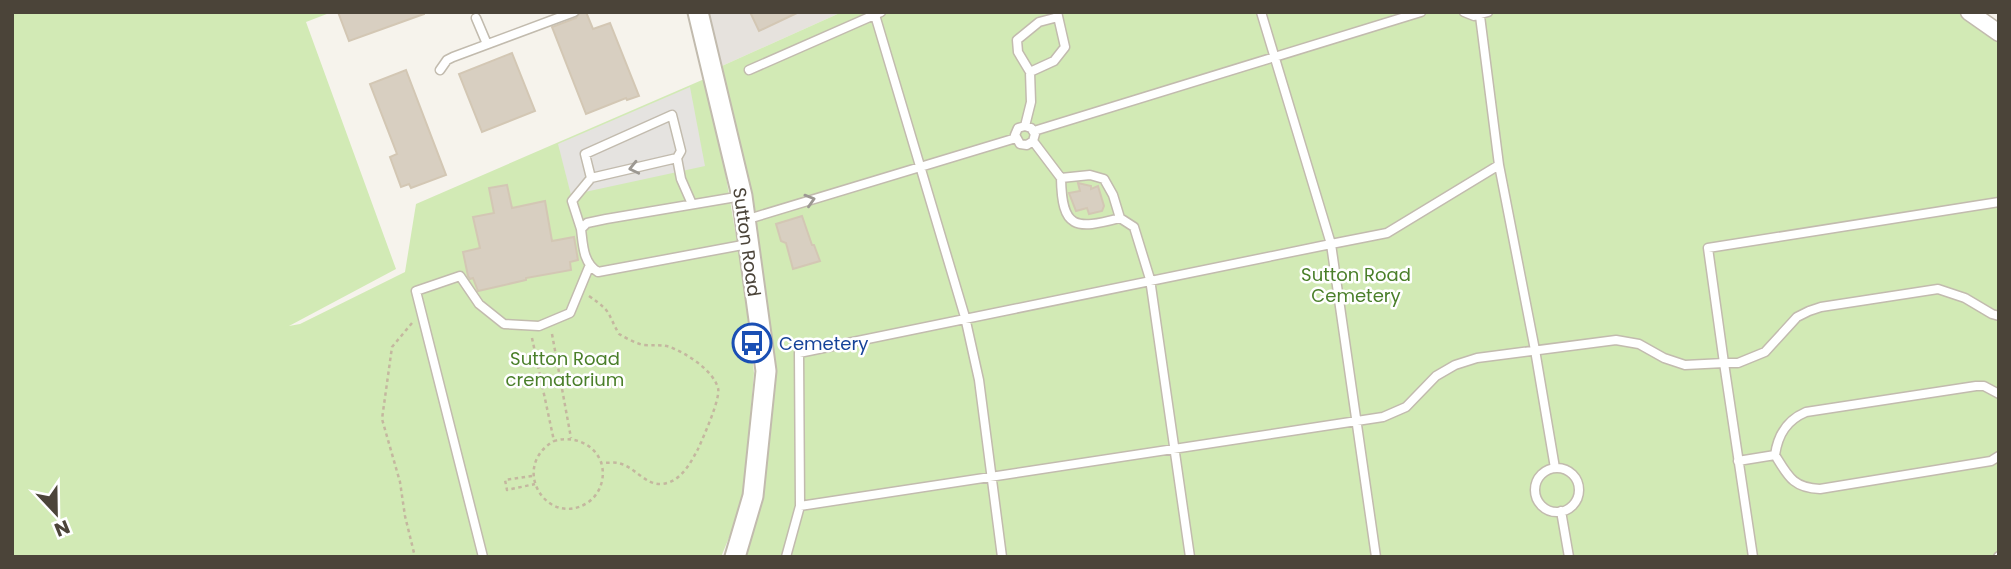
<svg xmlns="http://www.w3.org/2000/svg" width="2011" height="569" viewBox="0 0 2011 569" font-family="Poppins,sans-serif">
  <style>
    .industrial { fill: #e6e2dd }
    .green { fill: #d2eab5 }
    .parking { fill: #e5e3e0 }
    .building { fill: #d8cfc1; stroke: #d3c7b4; stroke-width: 2 }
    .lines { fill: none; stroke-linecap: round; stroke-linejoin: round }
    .service-casing { stroke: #c2bbae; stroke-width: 11 }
    .minor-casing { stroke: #c2bbae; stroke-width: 19 }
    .tertiary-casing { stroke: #c2bbae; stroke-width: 23 }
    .path { stroke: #c4b79f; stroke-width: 2.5; stroke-dasharray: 3.5 3.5; stroke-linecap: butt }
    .service { stroke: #fff; stroke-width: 8 }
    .minor { stroke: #fff; stroke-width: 16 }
    .tertiary { stroke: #fff; stroke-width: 19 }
    .oneway { stroke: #9c9892 }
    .labels { text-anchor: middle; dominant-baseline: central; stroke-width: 5; stroke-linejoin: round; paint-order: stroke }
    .street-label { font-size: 18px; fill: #4b4439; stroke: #fff }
    .park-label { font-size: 18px; fill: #4a7f2a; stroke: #fff }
    .transit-label { font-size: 18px; fill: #164399; stroke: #fff; text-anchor: start }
  </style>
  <rect width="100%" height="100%" fill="#f6f3ec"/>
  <path class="industrial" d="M701,12h141l-129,58z"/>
  <path class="green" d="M12,12h320l-26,10 90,247 -107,57 11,-2 105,-52 11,-68 293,-127 34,200 11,96 -11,131 -22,53h-709z
    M842,12h1127l30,21v524h-1264l31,-186 -53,-301z"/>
  <path class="parking" d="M690,87l15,79 -134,29 -13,-51z"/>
  <path class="building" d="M338,12h86v2l-75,27z
    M580,12h6l7,17 17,-6 29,73 -12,4 -1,-2 -40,16 -34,-87 24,-9z
    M750,12h49l-40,19z
    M512,53l23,58 -53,21 -23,-58z
    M406,70l40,105 -35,13 -2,-4 -8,3 -11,-30 7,-3 -27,-70z
    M1078,183l13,3v3l7,-3 6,20 -2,5 -13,3 -2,-6 -11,3 -7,-18 11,-2z
    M507,185l5,23 33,-7 7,40 22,-4 4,23 -8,2 1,8 -45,8v2l-48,11 -5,-13 -3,1 -2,-3 -5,-24 17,-4 -7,-31 21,-4 -5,-25z
    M802,216l10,29h2l6,16 -27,8 -7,-26 -5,-2 -5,-17z"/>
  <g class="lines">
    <defs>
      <path id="service" d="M1261,12l70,232 56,-11 112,-68 -19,-149
        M1464,12l10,4 14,-4
        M875,15l90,302 14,63 23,177
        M476,18l11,26
        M440,70l7,-10 6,-3 121,-45
        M749,70l132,-58
        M1030,72l-12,-20 -1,-12 22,-18 19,-5
        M1025,126l6,2 4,6 -2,7 -6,4 -7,-1 -5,-9 3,-7 7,-2 6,-24 -1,-30 24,-11 11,-14 -8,-35
        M1034,131l387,-119
        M1033,141l28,37 29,-3 14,4 9,16 7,23 14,9 16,52 40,278
        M1499,165l36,185 20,118
        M591,178l-6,-24 87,-39 9,36 -4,7
        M1061,178c1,51 14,52 59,40
        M742,196l-136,23 -19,4 -6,6c2,16 2,34 17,43l150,-28
        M1999,202l-291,46 16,115h14l27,-11 32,-35 12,-6 12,-4 117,-18 27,9 27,16 7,2
        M745,220l271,-82
        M581,229l-9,-28 19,-23 86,-20 4,21 11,25
        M1775,455c13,21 18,33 45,34l171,-28 8,-5
        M1738,461l37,-6c3,-21 12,-35 31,-43l170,-26h8l15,8
        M1535 490a22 22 0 1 1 44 0a22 22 0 1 1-44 0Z
        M800,506l583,-89 23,-10 30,-31 19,-11 22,-7 139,-18 23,4 25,14 21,7 39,-2 29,194
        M1561,511l8,46
        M483,557l-67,-266 44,-15 19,28 25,20 35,2 31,-13 19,-46
        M786,557l14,-51 -1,-153 532,-109 45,313
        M1998,557l1,-1"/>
      <path id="minor" d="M1969,12l30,21"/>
      <path id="tertiary" d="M698,12l44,184 24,175 -13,125 -18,61"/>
    </defs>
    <use href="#service" class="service-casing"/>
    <use href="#minor" class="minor-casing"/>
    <use href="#tertiary" class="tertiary-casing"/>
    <path class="path" d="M589,296c24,17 17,15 30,38 7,4 16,9 24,11 10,1 17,-1 27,2 16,6 43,23 48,41 3,10 -15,50 -20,61 -8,15 -18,34 -37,35 -16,1 -27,-18 -43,-21 -5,-1 -11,0 -16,0
      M412,323l-20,24 -10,72 18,63 5,34 10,41
      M552,334l19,104
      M532,338l22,103c26,-8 54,11 48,40 -2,9 -7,17 -15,22 -40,25 -78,-36 -33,-62
      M532,476l-27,4 2,10 28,-6"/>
    <use href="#service" class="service"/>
    <use href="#minor" class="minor"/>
    <use href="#tertiary" class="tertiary"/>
  </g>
  <defs><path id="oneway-chevron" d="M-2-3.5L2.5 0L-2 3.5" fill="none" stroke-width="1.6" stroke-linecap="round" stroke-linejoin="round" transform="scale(1.75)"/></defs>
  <g class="oneway">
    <use href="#oneway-chevron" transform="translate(634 168) rotate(167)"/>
    <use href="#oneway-chevron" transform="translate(810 200) rotate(-17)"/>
  </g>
  <defs>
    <symbol id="bus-ring" viewBox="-11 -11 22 22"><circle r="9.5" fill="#fff" stroke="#1a4fb4" stroke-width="1.5"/><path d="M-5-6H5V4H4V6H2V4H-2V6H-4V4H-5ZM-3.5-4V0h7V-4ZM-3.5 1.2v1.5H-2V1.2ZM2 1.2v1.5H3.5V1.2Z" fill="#1a4fb4"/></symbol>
  </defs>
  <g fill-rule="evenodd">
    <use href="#bus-ring" x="730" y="321" width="44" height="44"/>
  </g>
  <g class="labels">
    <g class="street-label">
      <text transform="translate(747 242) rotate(82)">Sutton Road</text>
    </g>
    <g class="park-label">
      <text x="1356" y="274">Sutton Road<tspan x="1356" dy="21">Cemetery</tspan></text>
      <text x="565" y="358">Sutton Road<tspan x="565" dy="21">crematorium</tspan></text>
    </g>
    <g class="transit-label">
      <text x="779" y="343">Cemetery</text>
    </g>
  </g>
  <rect width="2011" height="569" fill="none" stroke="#4b4439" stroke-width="28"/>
  <g transform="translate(56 513) rotate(158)" stroke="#ffffff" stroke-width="5" paint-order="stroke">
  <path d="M0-5L12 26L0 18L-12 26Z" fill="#4b4439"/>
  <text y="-10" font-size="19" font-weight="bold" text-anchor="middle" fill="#4b4439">N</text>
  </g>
</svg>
